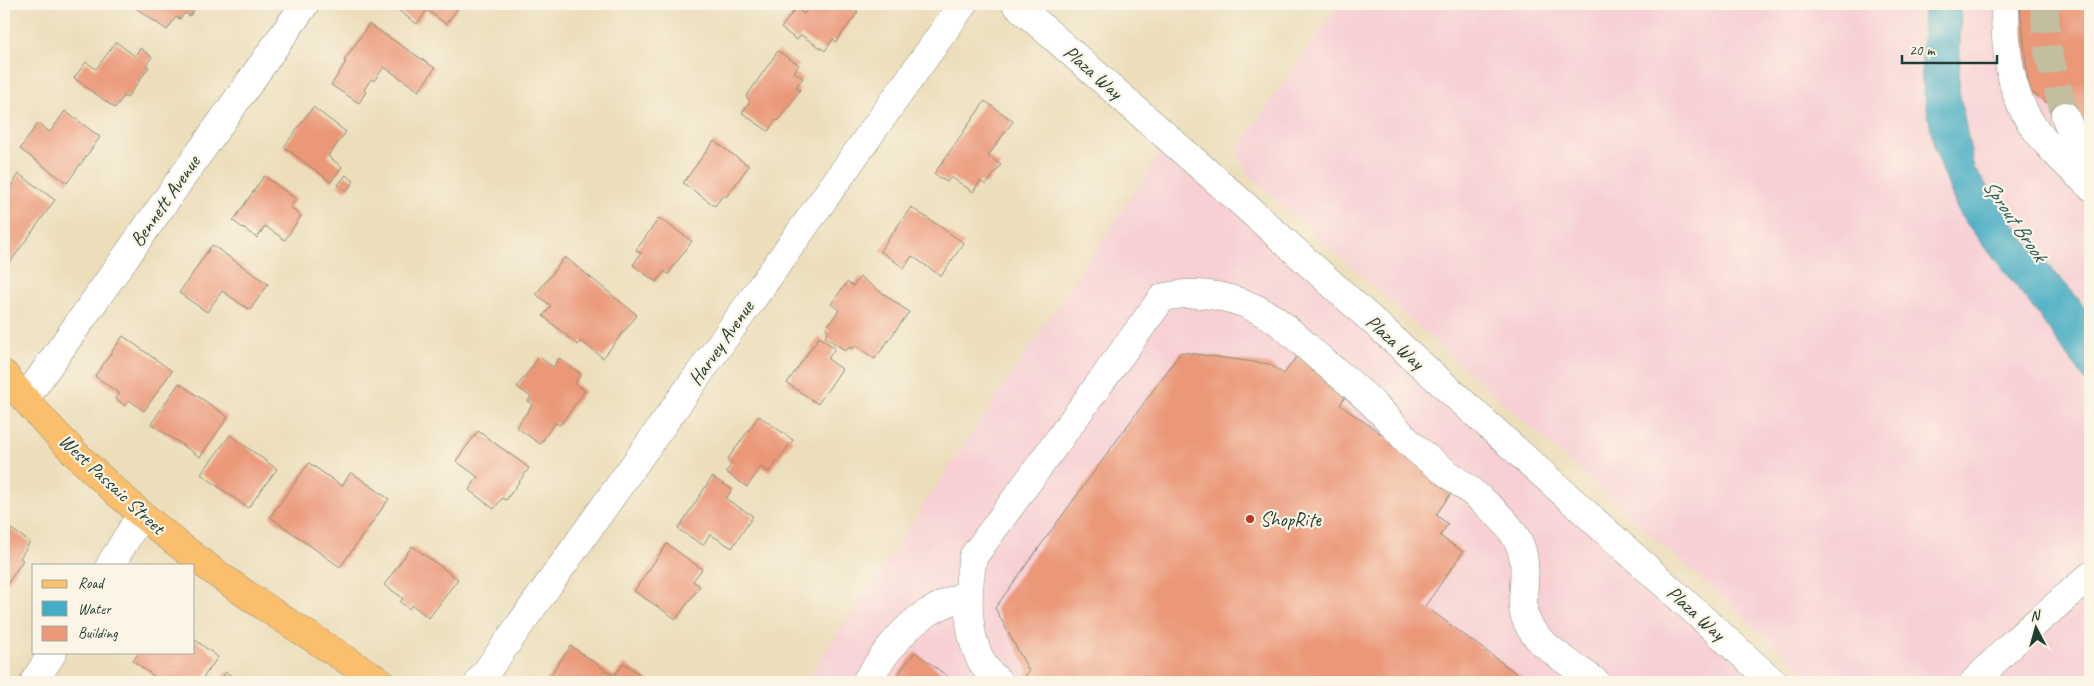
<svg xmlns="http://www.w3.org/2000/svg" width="2094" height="686" viewBox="0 0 2094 686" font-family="Caveat,sans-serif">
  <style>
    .built { fill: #f7cfd4 }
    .water { fill: #44acc4; stroke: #32747c }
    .building { fill: #eb9879 }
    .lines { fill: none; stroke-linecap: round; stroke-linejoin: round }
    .minor-tunnel { stroke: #c3bea0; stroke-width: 28; stroke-dasharray: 28 14; stroke-linecap: butt }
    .minor-casing { stroke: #868e78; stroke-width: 29 }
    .major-casing { stroke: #868e78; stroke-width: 29 }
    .minor { stroke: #fff; stroke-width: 28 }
    .major { stroke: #fabe6d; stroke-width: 28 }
    .poi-dot { fill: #c8321e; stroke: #fcf5e5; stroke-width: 2 }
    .labels { text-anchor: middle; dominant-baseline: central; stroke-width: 4.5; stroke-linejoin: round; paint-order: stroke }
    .street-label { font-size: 20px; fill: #1f3d34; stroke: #fcf5e5 }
    .poi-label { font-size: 20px; fill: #1f3d34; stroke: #fcf5e5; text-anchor: start }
    .water-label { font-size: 21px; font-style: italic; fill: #2a5e5f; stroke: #fcf5e5 }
  </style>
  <rect width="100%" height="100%" fill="#fcf5e5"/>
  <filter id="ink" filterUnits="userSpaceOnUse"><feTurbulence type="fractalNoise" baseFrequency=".02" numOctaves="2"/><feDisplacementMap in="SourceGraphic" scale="10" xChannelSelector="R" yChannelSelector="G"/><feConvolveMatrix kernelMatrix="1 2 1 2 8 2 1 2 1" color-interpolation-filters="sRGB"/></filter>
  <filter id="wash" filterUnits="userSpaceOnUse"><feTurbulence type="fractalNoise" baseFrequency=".0096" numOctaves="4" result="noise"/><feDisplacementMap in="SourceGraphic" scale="20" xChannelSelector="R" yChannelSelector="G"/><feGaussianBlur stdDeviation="1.12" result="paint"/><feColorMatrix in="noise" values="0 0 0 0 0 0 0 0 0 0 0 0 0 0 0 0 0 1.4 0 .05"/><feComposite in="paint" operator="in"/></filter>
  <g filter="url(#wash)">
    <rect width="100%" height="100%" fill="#ecdebb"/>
    <path class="built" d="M1339,4h751v678h-274l-568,-508 -12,-24z
      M1170,139l603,543h-968z"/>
    <path class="water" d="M1924,4h37l-2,87 15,77 50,70 53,59 13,19v72l-56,-79 -75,-95 -25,-67 -13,-72z"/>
    <g id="blocks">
      <path class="building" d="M141,4h57l-8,12 -5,-3 -5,6 -4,-2 -9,13 -30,-21z
        M392,4h69l-15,20 -19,-14 -10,14 -26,-19z
        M812,4h36l10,8 -22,30 -3,-3 -8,12 -24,-16 -4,5 -16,-12 15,-20 8,6z
        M2020,4h70v131l-61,-45z
        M369,24l66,44 -16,23 -35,-24 -10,14 -3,-2 -7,11 2,2 -7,11 -28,-18 15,-23 -2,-1z
        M116,42l19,14 5,-8 12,9 -6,8 3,2 -22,31 -3,-2 -9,12 -41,-30 12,-16 10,7z
        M778,51l21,14 -5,7 9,6 -7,9 4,3 -22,31 -2,-1 -8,11 -26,-18 8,-12 -4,-4z
        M985,101l28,20 -25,35 13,9 -15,20 -6,-4 -7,11 -22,-15 -4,5 -13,-8z
        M313,107l33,25 -18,24 14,11 -11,15 -47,-35z
        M65,111l35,26 -33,46 -47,-34 18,-26 12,9z
        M714,141l35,25 -23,31 -3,-2 -8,11 -32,-23z
        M19,174l36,26 -44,61 -7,-5v-60z
        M346,175l8,6 -8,10 -8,-6z
        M264,176l32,23 -6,8 11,9 -16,24 -20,-14 -8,12 -24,-17z
        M911,207l53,36 -23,33 -29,-20 -8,12 -24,-17z
        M659,218l33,23 -24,33 -3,-3 -9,11 -23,-17 8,-12 -5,-3z
        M212,245l56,39 -18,26 -28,-19 -15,21 -28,-19z
        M565,257l72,58 -34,43 -22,-17 -3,4 -35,-29 8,-10 -15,-12z
        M860,277l49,35 -34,47 -20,-14 -2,4 -4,-2 -3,4 -21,-14 4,-6 -3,-3 13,-18 -8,-6 16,-22 6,4z
        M123,336l49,35 -28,40 -15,-11 -4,6 -10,-8 5,-4 -25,-18z
        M819,337l16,11 -7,11 14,10 -24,35 -31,-21z
        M1181,352l88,12 15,10 13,-18 51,36 -8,13 116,81 -20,29 12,9 -8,12 23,16 -38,54 103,76h-507l8,-11 -34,-63z
        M539,357l14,10 6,-9 22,16 -6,9 10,8 -25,34 -5,-2 -15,21 -24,-17 17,-23 -5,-3 3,-4 -14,-10z
        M179,383l49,34 -28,40 -49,-33z
        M759,416l34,24 -24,32 -8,-5 -14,20 -21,-15 6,-9 -5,-3z
        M478,431l51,37 -23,32 -4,-2 -8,11 -25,-19 9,-13 -22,-16z
        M230,435l47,34 -29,39 -47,-34z
        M309,463l33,23 9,-14 38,27 -49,68 -70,-50z
        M712,477l20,12 -6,10 27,17 -21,32 -22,-14 -7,11 -25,-16z
        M4,524l26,18 -10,16 3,2 -19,29z
        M667,544l35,25 -9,12 7,5 -24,33 -42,-28z
        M412,546l46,33 -29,39 -17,-13 -3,4 -9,-7 3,-4 -19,-13z
        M194,639l24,18 -18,25h-38l-29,-21 6,-9h55z
        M571,646l43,30 10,-13 24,17 -1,2h-102z
        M915,652l40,30h-63z
        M226,672l15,10h-22z"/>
    </g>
  </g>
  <g filter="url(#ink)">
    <use href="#blocks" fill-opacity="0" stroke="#868e78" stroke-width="1"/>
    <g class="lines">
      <path class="minor-tunnel" d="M2044,4l4,47 17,65"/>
      <defs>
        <path id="minor" d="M1016,4l226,199 531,479
          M2005,4c0,34 2,69 16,101 13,30 46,60 69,81
          M2065,116l11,28 14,27
          M25,399l280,-395
          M110,565l31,-50
          M34,682l19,-30
          M479,682l484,-678
          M866,682c15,-24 34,-51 58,-67 14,-9 30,-15 45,-22
          M999,682c-5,-5 -12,-11 -16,-18 -18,-31 -16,-73 -10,-107l189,-259c36,-10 78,-1 109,19 19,12 35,30 52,44 18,15 38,30 54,47 14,13 25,29 39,41 29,25 83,57 101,90 12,21 6,44 6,67 -1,9 9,27 16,33 13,14 41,31 57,43
          M1974,682l42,-42 74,-64"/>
        <path id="major" d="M4,374c61,76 134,142 212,199 53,39 110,73 165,109"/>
      </defs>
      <use href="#minor" class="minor-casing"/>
      <use href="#major" class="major-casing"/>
      <use href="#minor" class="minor"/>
      <use href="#major" class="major"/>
    </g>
  </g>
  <circle class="poi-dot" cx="1250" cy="519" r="5"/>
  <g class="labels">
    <g class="street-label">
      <text transform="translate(1093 72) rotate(41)">Plaza Way</text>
      <text transform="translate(165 201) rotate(-55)">Bennett Avenue</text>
      <text transform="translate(1395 342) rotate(42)">Plaza Way</text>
      <text transform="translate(721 343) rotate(-55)">Harvey Avenue</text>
      <text transform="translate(112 484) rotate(43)">West Passaic Street</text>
      <text transform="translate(1696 613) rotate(42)">Plaza Way</text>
    </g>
    <g class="poi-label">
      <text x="1260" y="519">ShopRite</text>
    </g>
    <g class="water-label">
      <text transform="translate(2015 220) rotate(55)">Sprout Brook</text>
    </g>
  </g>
  <rect width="2094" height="686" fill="none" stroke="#fcf5e5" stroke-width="20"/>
  <rect x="32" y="564" width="162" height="90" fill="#fcf5e5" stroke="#a4ab9e"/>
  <rect x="42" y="580" width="25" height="8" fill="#fabe6d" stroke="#a4ab9e"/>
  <text x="78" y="588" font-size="15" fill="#1f3d34">Road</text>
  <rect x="42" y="601" width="25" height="15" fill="#44acc4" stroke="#a4ab9e"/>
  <text x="78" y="614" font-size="15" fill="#1f3d34">Water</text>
  <rect x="42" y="626" width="25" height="15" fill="#eb9879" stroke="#a4ab9e"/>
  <text x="78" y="638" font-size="15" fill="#1f3d34">Building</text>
  <g transform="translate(2036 628) rotate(354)" stroke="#fcf5e5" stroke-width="4" paint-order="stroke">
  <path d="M0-4L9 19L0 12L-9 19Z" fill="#1f3d34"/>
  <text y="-8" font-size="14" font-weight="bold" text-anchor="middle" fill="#1f3d34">N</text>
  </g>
  <path d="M1902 55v8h95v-8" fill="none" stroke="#1f3d34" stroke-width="2.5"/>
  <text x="1909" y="55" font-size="15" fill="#1f3d34" stroke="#fcf5e5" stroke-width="4" paint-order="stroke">20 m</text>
</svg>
